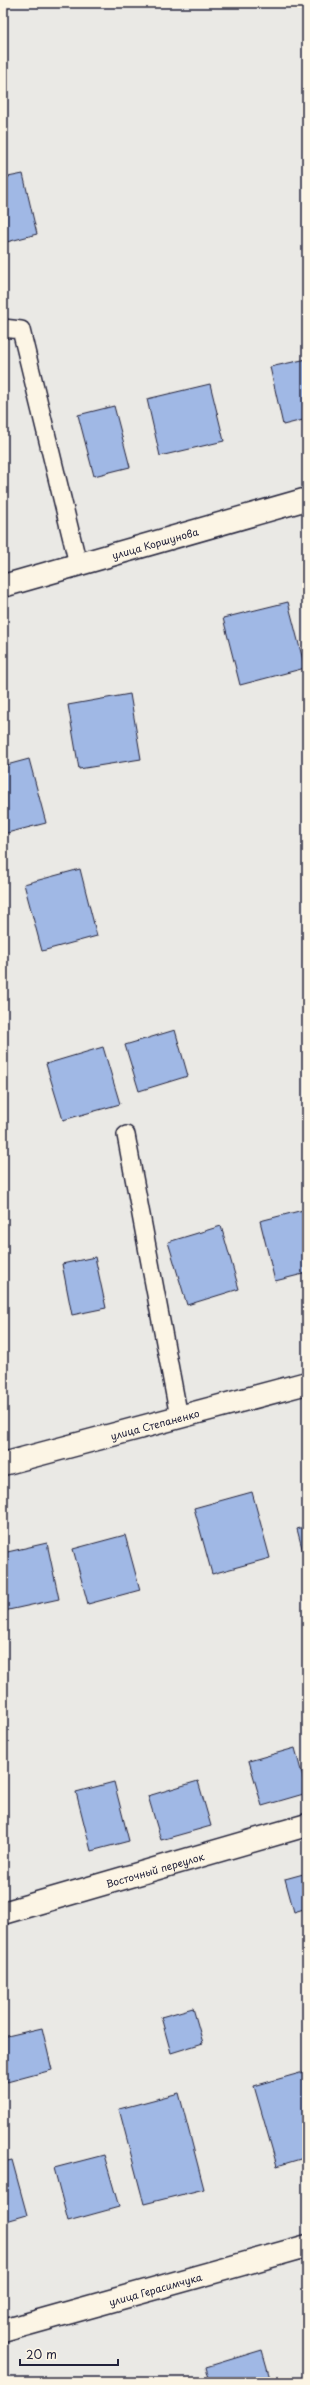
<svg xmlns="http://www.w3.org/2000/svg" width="310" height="2385" viewBox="0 0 310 2385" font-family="'Playpen Sans',sans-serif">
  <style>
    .building { fill: #a0b8e5; stroke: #22223b }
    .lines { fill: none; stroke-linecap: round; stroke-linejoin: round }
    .service-casing { stroke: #22223b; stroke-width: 20 }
    .minor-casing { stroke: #22223b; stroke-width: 25 }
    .service { stroke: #fcf5e5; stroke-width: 17 }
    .minor { stroke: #fcf5e5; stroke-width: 22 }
    .labels { text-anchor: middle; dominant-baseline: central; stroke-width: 3.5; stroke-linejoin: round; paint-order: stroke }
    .street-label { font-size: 10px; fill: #22223b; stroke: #fcf5e5 }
  </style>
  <rect width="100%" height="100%" fill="#eae9e5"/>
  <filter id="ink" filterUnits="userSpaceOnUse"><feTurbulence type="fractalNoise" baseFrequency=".025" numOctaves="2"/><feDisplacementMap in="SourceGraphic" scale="8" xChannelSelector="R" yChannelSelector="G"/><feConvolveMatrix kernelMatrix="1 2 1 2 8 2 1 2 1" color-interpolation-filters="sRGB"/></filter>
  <g filter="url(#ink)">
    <path class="building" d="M23,174l14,60 -34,9v-65z
      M307,359v60l-24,6 -13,-58z
      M210,384l14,57 -64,15 -13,-57z
      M114,406l16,61 -36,9 -16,-61z
      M288,602l17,66 -65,17 -17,-67z
      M130,694l11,65 -62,10 -11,-64z
      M29,759l17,64 -43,11v-68z
      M80,869l17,67 -55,15 -18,-67z
      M175,1030l13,46 -49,15 -14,-46z
      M103,1047l17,57 -57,16 -17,-56z
      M307,1209v64l-32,8 -15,-60z
      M221,1226l18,63 -52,16 -19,-63z
      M95,1257l11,51 -34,7 -10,-51z
      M252,1492l18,66 -58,16 -18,-66z
      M307,1526v41l-10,-38z
      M125,1535l15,55 -52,14 -15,-55z
      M47,1543l12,56 -55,12 -1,-58z
      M295,1748l12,45 -45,13 -13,-45z
      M198,1781l13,45 -50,14 -13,-44z
      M114,1782l15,59 -38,10 -15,-59z
      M307,1873v35l-13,4 -9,-33z
      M193,2008l10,35 -32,10 -10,-36z
      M42,2028l10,42 -45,12 -4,-15v-30z
      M307,2071v86l-30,9 -23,-80z
      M179,2093l25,96 -60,15 -25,-95z
      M104,2155l15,52 -51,14 -14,-53z
      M12,2160l15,55 -24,7v-60z
      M262,2350l9,32h-61l-4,-15z"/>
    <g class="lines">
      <defs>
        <path id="service" d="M3,328l18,2 57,234
          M126,1135l53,282"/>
        <g id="minor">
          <path id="s1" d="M3,586l304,-87"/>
          <path id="s2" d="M3,1464l304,-81"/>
          <path id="s3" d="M3,1913l304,-88"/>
          <path id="s4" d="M3,2331l304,-85"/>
        </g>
      </defs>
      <use href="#service" class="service-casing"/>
      <use href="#minor" class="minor-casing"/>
      <use href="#service" class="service"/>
      <use href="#minor" class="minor"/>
    </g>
  </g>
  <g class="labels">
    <g class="street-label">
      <text stroke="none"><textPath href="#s1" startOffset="158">улица Коршунова</textPath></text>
      <text stroke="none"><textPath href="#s2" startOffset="157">улица Степаненко</textPath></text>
      <text stroke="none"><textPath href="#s3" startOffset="158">Восточный переулок</textPath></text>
      <text stroke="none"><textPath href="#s4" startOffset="158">улица Герасимчука</textPath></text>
    </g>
  </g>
  <rect width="310" height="2385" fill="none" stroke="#fcf5e5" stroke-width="16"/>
  <rect x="8" y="8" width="294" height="2369" fill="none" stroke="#22223b" stroke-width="1.5" filter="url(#ink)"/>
  <path d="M20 2359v6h98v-6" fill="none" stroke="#22223b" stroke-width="2"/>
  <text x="26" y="2359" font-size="12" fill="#22223b" stroke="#fcf5e5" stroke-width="3" paint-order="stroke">20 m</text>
</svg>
